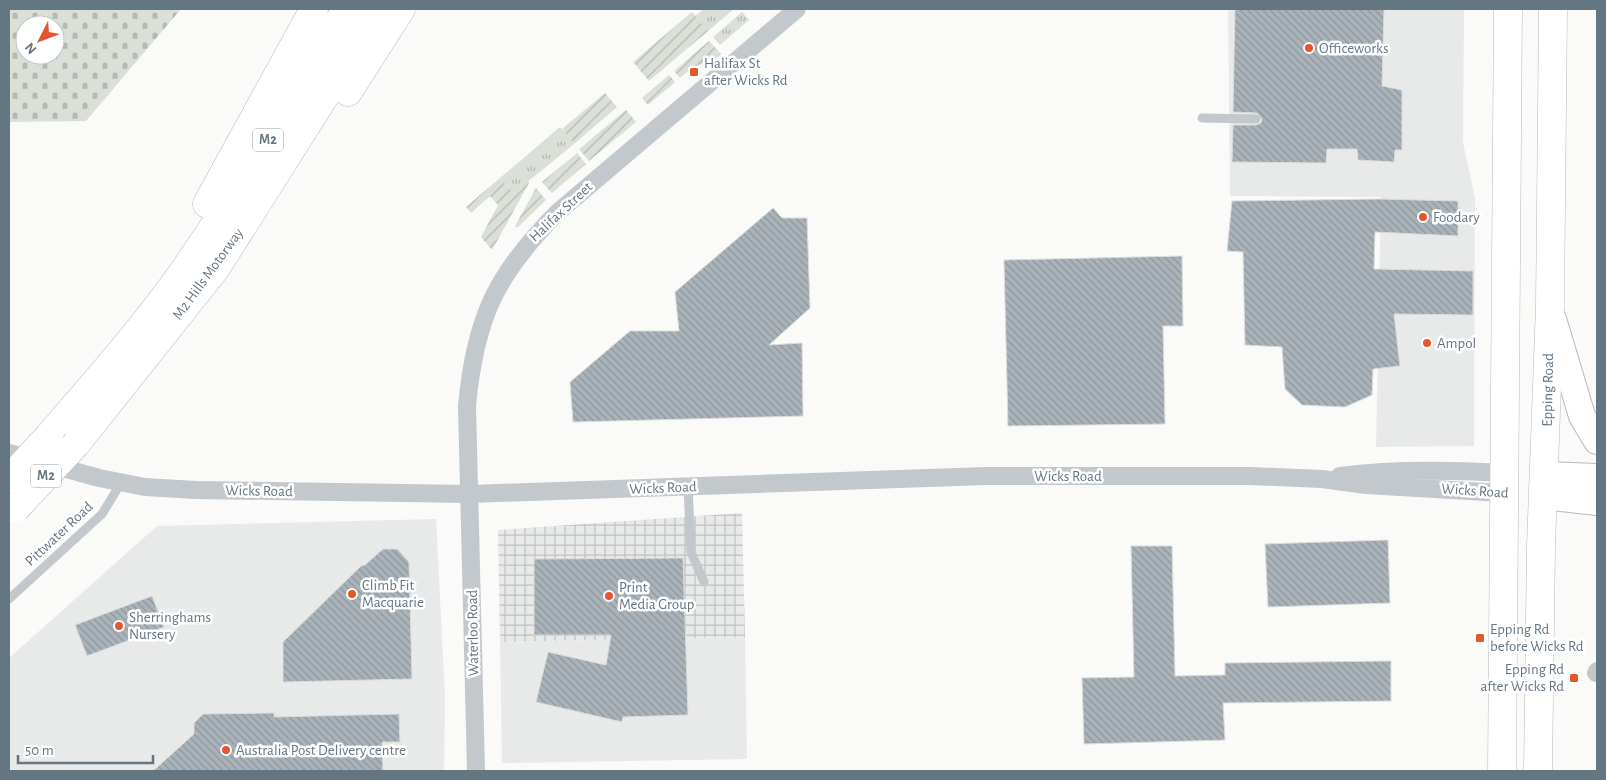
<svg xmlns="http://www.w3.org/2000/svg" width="1606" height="780" viewBox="0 0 1606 780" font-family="'Alegreya Sans',sans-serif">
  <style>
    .built { fill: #e8e9e9 }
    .industrial { fill: url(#industrial-grid) }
    .grass { fill: url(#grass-tufts) }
    .cemetery { fill: url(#cemetery-stones); fill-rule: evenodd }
    .garden { fill: url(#garden-furrows) }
    .building { fill: url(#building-back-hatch); stroke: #dcdcda }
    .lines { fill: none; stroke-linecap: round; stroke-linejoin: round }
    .secondary-casing { stroke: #b3babf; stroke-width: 28 }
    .primary-casing { stroke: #b5babe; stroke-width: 29 }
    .highway-casing { stroke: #b4b9bd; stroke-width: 29 }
    .lane { stroke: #c3c8cc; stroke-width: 9 }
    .street { stroke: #c3c8cc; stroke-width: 18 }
    .secondary { stroke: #fff; stroke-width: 26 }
    .primary { stroke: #fff; stroke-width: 28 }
    .highway { stroke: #fff; stroke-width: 28 }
    .highway-bridge-casing { stroke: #b4b9bd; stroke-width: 29; stroke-linecap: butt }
    .highway-bridge { stroke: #fff; stroke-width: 28 }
    .poi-dot { fill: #e4572e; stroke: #fff; stroke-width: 2 }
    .labels { text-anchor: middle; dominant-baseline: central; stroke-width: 5; stroke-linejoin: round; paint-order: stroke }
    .shield { fill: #fff; stroke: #939fa8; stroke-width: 1 }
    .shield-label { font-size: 14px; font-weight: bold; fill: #657683 }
    .poi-label { font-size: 15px; fill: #657683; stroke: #fff; text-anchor: start }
    .street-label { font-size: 15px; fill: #657683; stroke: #fff }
  </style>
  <defs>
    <pattern id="industrial-grid" width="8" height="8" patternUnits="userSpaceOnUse" patternTransform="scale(1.25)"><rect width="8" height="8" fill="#e8e9e9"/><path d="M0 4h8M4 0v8" fill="none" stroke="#c0c1c2"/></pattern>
    <pattern id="grass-tufts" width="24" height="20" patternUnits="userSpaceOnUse" patternTransform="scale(1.25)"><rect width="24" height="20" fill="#dadfd7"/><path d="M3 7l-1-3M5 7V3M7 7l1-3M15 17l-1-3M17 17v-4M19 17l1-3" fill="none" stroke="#b4b9b4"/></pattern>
    <pattern id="cemetery-stones" width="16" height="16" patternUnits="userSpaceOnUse" patternTransform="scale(1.25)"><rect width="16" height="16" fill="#dadfd7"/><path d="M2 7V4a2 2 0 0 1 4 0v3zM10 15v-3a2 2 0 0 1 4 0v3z" fill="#b4b9b4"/></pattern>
    <pattern id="garden-furrows" width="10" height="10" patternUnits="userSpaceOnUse" patternTransform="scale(1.25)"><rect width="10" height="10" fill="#dadfd7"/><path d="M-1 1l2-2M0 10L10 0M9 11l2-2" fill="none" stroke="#b4b9b4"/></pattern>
    <pattern id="building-back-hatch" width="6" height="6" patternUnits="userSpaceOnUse" patternTransform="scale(1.25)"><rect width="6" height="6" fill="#aab3b9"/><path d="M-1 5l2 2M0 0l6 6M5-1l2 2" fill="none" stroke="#8e969c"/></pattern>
  </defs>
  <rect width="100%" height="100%" fill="#fafaf8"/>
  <path class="built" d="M1228,9h236l-1,134 12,55 -1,248 -98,1 5,-250 -151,-1z
    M436,519l9,179 -1,73h-435v-113l148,-132z
    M745,637l2,122 -245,4 -2,-121z"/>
  <path class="industrial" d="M742,513l3,124 -245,5 -2,-112z"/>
  <path class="grass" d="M704,9h30l-26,22 -13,-15z
    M742,12l7,8 -29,25 -7,-8z
    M560,127l14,17 -60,49 -14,-15z"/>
  <path class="cemetery" d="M9,9h172l-95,112 -77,1zM25,25h30v30h-30z"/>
  <path class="garden" d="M692,12l16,19 -59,50 -16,-19z
    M709,41l12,13 -7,6 -21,7 -13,11 -6,-7z
    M669,75l6,7 -27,23 -6,-7z
    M605,93l12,14 -43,37 -12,-15z
    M626,110l10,12 -47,39 -10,-12z
    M577,153l9,11 -34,29 -10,-11z
    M500,178l14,15 14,-12 1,2 -37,67 -11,-13 17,-32 -8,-9 -19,17 -5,-6z
    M536,188l10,12 -29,28 -2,-2z"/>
  <path class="building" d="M1235,9h149l-2,77 20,4v60h-7l-1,12 -36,-2 -1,-11h-30l-1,14 -94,-1 1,-37h23l5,-2 1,-4 -5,-6 -24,-1z
    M1380,199l78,2v35l-83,-4 -1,37 99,2v44l-79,-1 6,52 -27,3 -1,26 -27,12 -43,-2 -17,-16 -3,-42 -37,-2 -2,-93 -16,-1 5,-50z
    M773,208l9,10h25l3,90 -41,37 33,-2 1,73 -230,6 -3,-40 60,-51h49l-4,-39z
    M1182,256l1,70h-20l2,98 -157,2 -4,-166z
    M1388,540l2,63 -122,4 -3,-63z
    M1131,546h41l3,130 50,-1v-12l166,-2v40l-168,2 2,37 -141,4 -2,-66 52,-1z
    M383,549h14l12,13 3,117 -129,3v-40l78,-76 4,-1z
    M683,558l5,157 -65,2 -1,5 -86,-20 12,-50 58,13 5,-30h-77v-76z
    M152,596l12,31 -77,29 -12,-31z
    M274,713v4l125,-3 1,28h-18l1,29h-230l41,-37v-11l9,-9z"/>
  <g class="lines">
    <defs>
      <path id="secondary" d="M1553,319l29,97 15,25
        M1545,475l52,2
        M1544,496l53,6"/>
      <path id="primary" d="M1502,771l6,-762
        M1538,771l3,-225 9,-240 3,-297"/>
      <path id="highway" d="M348,92l53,-83
        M207,204l107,-195
        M49,436c46,-54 95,-108 136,-167 58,-84 110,-172 161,-260
        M76,444l140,-176 119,-188 41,-71"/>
    </defs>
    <use href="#secondary" class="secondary-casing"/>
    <use href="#primary" class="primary-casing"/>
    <use href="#highway" class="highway-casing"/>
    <path class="lane" d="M1202,118l54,1
      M688,487l3,65 13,30
      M9,599l93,-85 19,-31"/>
    <path class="street" d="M9,453l90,25 46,9 51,3 274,4 516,-18h264l72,3 44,6 137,8
      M1340,476c54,-7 109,-6 163,-3
      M1596,673l1,-2
      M476,771l-9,-365c8,-88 29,-132 91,-194l239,-203"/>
    <use href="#secondary" class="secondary"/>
    <use href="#primary" class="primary"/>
    <use href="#highway" class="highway"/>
    <defs>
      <path id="highway-bridge" d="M9,479l40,-43
        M16,508l60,-64"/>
    </defs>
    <use href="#highway-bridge" class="highway-bridge-casing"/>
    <use href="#highway-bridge" class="highway-bridge"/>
  </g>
  <g class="poi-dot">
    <circle cx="1309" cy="48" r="5"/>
    <rect x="689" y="67" width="10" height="10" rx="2.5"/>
    <circle cx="1423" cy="217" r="5"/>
    <circle cx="1427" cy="343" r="5"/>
    <circle cx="352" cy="594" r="5"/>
    <circle cx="609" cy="596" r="5"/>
    <circle cx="119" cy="626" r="5"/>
    <rect x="1475" y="633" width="10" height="10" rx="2.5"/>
    <rect x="1569" y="673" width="10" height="10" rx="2.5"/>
    <circle cx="226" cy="750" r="5"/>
  </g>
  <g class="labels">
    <g class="shield">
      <rect x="253" y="128.5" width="30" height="23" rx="4"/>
      <rect x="31" y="464.5" width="30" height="23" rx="4"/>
    </g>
    <g class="shield-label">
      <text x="268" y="140">M2</text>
      <text x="46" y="476">M2</text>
    </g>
    <g class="poi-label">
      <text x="1319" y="48">Officeworks</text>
      <text x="704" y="63">Halifax St<tspan x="704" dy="17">after Wicks Rd</tspan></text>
      <text x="1433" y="217">Foodary</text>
      <text x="1437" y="343">Ampol</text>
      <text x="362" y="585">Climb Fit<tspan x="362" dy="17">Macquarie</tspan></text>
      <text x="619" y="587">Print<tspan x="619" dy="17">Media Group</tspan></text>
      <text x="129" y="617">Sherringhams<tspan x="129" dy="17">Nursery</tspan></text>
      <text x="1490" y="629">Epping Rd<tspan x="1490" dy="17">before Wicks Rd</tspan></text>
      <text x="1564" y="669" text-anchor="end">Epping Rd<tspan x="1564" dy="17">after Wicks Rd</tspan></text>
      <text x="236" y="750">Australia Post Delivery centre</text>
    </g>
    <g class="street-label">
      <text transform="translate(561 212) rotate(-43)">Halifax Street</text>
      <text transform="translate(208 274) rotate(-54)">M2 Hills Motorway</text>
      <text transform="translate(1548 390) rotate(-89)">Epping Road</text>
      <text x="1068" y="476">Wicks Road</text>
      <text transform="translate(663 488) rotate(-2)">Wicks Road</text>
      <text transform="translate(259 491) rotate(1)">Wicks Road</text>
      <text transform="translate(1475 491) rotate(4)">Wicks Road</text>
      <text transform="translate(59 534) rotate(-43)">Pittwater Road</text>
      <text transform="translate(473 633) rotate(-91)">Waterloo Road</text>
    </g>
  </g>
  <rect width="1606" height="780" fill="none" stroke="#657683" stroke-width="20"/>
  <g transform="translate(40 40) rotate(228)"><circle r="24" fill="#ffffff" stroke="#c1c8cd"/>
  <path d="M0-4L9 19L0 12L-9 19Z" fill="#e4572e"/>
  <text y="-8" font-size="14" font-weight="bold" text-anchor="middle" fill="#657683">N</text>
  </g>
  <path d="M18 755v8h135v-8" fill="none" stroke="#657683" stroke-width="2.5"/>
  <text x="25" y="755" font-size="15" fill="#657683" stroke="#ffffff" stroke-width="4" paint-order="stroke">50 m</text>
</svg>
